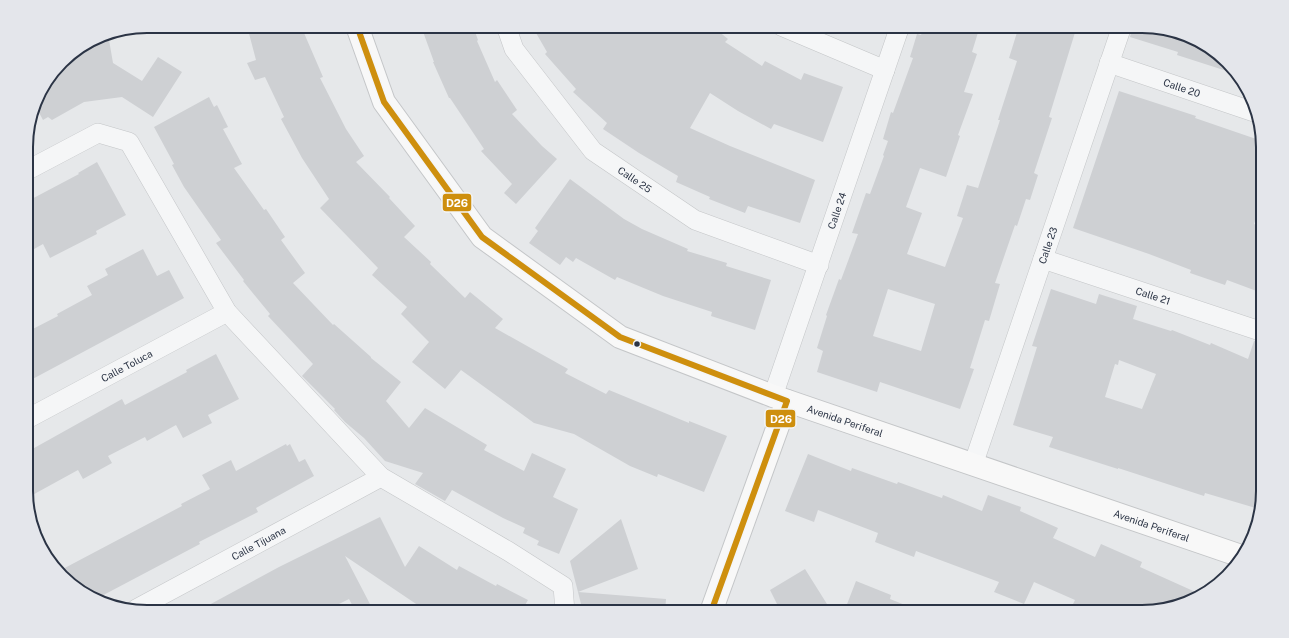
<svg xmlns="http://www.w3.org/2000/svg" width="1289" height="638" viewBox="0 0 1289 638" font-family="'Public Sans',sans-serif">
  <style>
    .building { fill: #ced0d3; fill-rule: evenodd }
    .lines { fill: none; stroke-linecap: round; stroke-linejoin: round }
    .street-casing { stroke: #c4c6c8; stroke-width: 20 }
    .secondary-casing { stroke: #c4c6c8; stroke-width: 24 }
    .street { stroke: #f5f6f7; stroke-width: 19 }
    .secondary { stroke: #f8f8f8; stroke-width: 22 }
    .bus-1-casing { stroke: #f4f6f9; stroke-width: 9 }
    .bus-1 { stroke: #ce8f0e; stroke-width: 6 }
    .bus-dot { fill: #2b3445; stroke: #f4f6f9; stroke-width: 1.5 }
    .labels { text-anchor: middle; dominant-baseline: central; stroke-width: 3.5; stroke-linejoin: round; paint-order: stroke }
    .street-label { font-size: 10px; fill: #2b3445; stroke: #f4f6f9 }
    .rim { fill: none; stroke: #2b3445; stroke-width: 2 }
    .line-badge { stroke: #f4f6f9; stroke-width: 1.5 }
    .badge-label { font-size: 11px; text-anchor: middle; font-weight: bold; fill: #fff }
  </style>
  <rect width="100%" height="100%" fill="#e6e8ea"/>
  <path class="building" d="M247,26h54l22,51 -3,1 26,51 18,27 -8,6 34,35 -1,1 26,28 -11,11 27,25 -1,2 35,34 5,-6 33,27 -8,9 73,41 -3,4 41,21 3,-4 80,33v-2l38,15 -23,56 -46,-18 -1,3 -27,-11 -56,-32 -40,-11 -73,-53 -16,19 -33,-27 17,-20 -28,-28 6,-7 -35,-32 6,-7 -58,-60 9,-9 -27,-41 -21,-39 3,-2 -19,-40 -10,3 -8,-17 9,-3z
    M421,26h52l5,14 -1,1 18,41 2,-2 20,30 -5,4 30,32 15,13 -41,45 -12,-11 8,-9 -31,-33 3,-2 -34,-51h-1l-16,-36h1z
    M532,26h180l16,13 -3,3 37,24 3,-5 36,19 3,-7 39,14 -20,55 -49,-18 -3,5 -33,-18 -28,-18 -20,35 40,18 85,34 -15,43 -52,-17 -3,7 -36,-14 1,-2 -34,-15 2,-6 -39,-23 -36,-24 4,-6 -34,-31 3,-3 -31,-35 2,-2z
    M925,26h55l-8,26 5,2 -13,38 9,2 -15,41 2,1 -14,41 -26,-9 -14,39 16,6 -15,41 38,13 18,-49 -6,-2 10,-31 11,3 22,-68h-2l19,-59 -8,-3 10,-32h58l-28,91 3,1 -18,55 4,2 -8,25 -4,-1 -9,27 -2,-1 -20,58 5,1 -11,37 -4,-1 -15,48 4,1 -14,40 -80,-27 -3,10 -60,-20 6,-21 -6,-3 10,-32 -1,-1 13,-36 2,1 17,-46 -6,-1 14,-40 4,1 14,-38 -1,-1 5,-14 -5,-2 8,-27 2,1 20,-55 -3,-1 7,-23 4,1zM888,289l47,15 -14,47 -48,-15z
    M1133,26h9l53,12 41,36 -59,-19 1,-3 -48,-15z
    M108,34l5,29 29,18 16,-24 24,15 -29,45 -31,-20 -38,5 -32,18 -4,-3 -5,3 -8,-15 3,-11 30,-38 33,-21z
    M1119,91l77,25 -1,2 67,23v58l-8,25 8,3v66l-35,-13 -2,5 -35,-12 1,-3 -42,-16 -76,-26z
    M209,97l5,10 3,-2 11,22 -5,2 19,35 -8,4 30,42 2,-1 19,28 -4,3 24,33 -12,10 40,42 1,-1 37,33v1l30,24 -15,19 23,27 16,-20 62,37 -3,5 40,21 8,-18 34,16 -13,28 25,12 -19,45 -22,-9 2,-4 -16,-8 2,-5 -22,-10 -51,-28 -7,11 -30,-17 8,-11 -38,-12 -21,-23 -19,-16 -11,-12 1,-1 -33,-33 11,-12 -45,-48 2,-2 -27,-33 1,-1 -28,-37 5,-3 -37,-53 -12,-22 2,-1 -20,-37z
    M97,162l29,53 -30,16 1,3 -47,24 -7,-14 -16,9 -1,-51 53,-28 -1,-1z
    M570,179l54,40 18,10 46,20 -1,2 40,12 -1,3 45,14 -16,50 -44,-14 1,-4 -49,-16 -46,-19 -2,3 -39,-22 -3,4 -7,-5 -6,8 -31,-22 9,-12 -3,-3z
    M143,249l14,27 12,-6 15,28 -157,84v-50l31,-16 -1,-2 35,-19 -5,-9 21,-11 -3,-6z
    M1051,289l45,15 3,-10 38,12 -4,13 38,12 1,-1 38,15 1,-2 37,16 6,-18 9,2v148l-4,18 -54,-16 -1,3 -86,-28v1l-69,-22 4,-10 -40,-12 24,-78 -5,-1zM1119,360l37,14 -14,35 -37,-12 10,-33 3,1z
    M216,354l23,45 -31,16 4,8 -29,15 -7,-13 -29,16 -2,-4 -37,19 4,7 -29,16 -5,-9 -51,28v-46l95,-53 3,6 62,-33 -1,-2z
    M286,444l1,2 3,-2 9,18 6,-3 9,17 -58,32 2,4 -59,30 1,2 -106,56 -35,-29 123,-65 -1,-2 29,-15 -8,-14 29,-15 5,11z
    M808,454l43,17 1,-3 45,16 1,-2 44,16 1,-3 39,16 6,-16 33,12 -1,4 38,17 -5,10 42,19 6,-13 41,18 -2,5 60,27 -51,18h-80l6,-12 -41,-18 -10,22 -30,-12 5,-10 -83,-31 -2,6 -39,-15 3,-9 -60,-23 -4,12 -29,-11z
    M380,517l25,50 14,-21 38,24 2,-4 37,20 1,-2 31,16 -7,12h-93l-83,-56 26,50 -11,6h-4l-7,-13 -26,13h-127l83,-45z
    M621,519l17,50 -60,23 -8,-31z
    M805,569l27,43h-51l-11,-22z
    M856,581l35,14 -1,4 30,12v1h-76z
    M578,592l88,7 -1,13h-82z"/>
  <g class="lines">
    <defs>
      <g id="street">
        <path id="s1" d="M506,26l8,23 79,102 102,69 124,45"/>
        <path d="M781,26l104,44"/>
        <path id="s2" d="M1109,63l145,49"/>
        <path d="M26,171l72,-38 31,9 98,170 154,165 127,74 55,35 2,26"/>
        <path id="s3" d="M1043,259l220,73"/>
        <path id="s4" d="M773,396l127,-370"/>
        <path id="s5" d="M27,419l200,-107"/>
        <path id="s6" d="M973,465l149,-439"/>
        <path id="s7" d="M136,609l245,-132"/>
      </g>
      <g id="secondary">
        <path id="s8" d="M357,26l27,76 98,135 138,100 153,59 468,160"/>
        <path d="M711,612l76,-211"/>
      </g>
    </defs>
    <use href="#street" class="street-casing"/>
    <use href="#secondary" class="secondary-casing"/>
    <use href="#street" class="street"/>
    <use href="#secondary" class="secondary"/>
    <defs>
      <path id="bus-1" d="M357,26l27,76 98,135 138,100 167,64 -76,211"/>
    </defs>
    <use href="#bus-1" class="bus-1-casing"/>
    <use href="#bus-1" class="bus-1"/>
  </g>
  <circle class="bus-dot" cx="637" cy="344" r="3.5"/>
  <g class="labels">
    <g class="street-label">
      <text stroke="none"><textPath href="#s2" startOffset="77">Calle 20</textPath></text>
      <text stroke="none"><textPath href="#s1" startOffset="204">Calle 25</textPath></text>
      <text stroke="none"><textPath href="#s4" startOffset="196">Calle 24</textPath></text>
      <text stroke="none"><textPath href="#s6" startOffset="232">Calle 23</textPath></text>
      <text stroke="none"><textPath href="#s3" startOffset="116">Calle 21</textPath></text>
      <text stroke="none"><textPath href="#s5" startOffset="113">Calle Toluca</textPath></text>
      <text stroke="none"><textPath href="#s8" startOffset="658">Avenida Periferal</textPath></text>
      <text stroke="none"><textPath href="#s8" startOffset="982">Avenida Periferal</textPath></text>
      <text stroke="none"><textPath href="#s7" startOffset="139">Calle Tijuana</textPath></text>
    </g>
  </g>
  <path d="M0 0H1289V638H0ZM147 33H1142A114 114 0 0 1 1256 147V491A114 114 0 0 1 1142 605H147A114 114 0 0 1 33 491V147A114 114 0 0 1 147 33Z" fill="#e4e6eb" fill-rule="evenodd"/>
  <path class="rim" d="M147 33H1142A114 114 0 0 1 1256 147V491A114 114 0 0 1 1142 605H147A114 114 0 0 1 33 491V147A114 114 0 0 1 147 33Z"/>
  <g class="line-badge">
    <rect x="442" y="193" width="30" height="19" rx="4" fill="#ce8f0e"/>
    <rect x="765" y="409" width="31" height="19" rx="4" fill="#ce8f0e"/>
  </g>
  <g class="badge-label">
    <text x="457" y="207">D26</text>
    <text x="781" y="423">D26</text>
  </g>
</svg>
